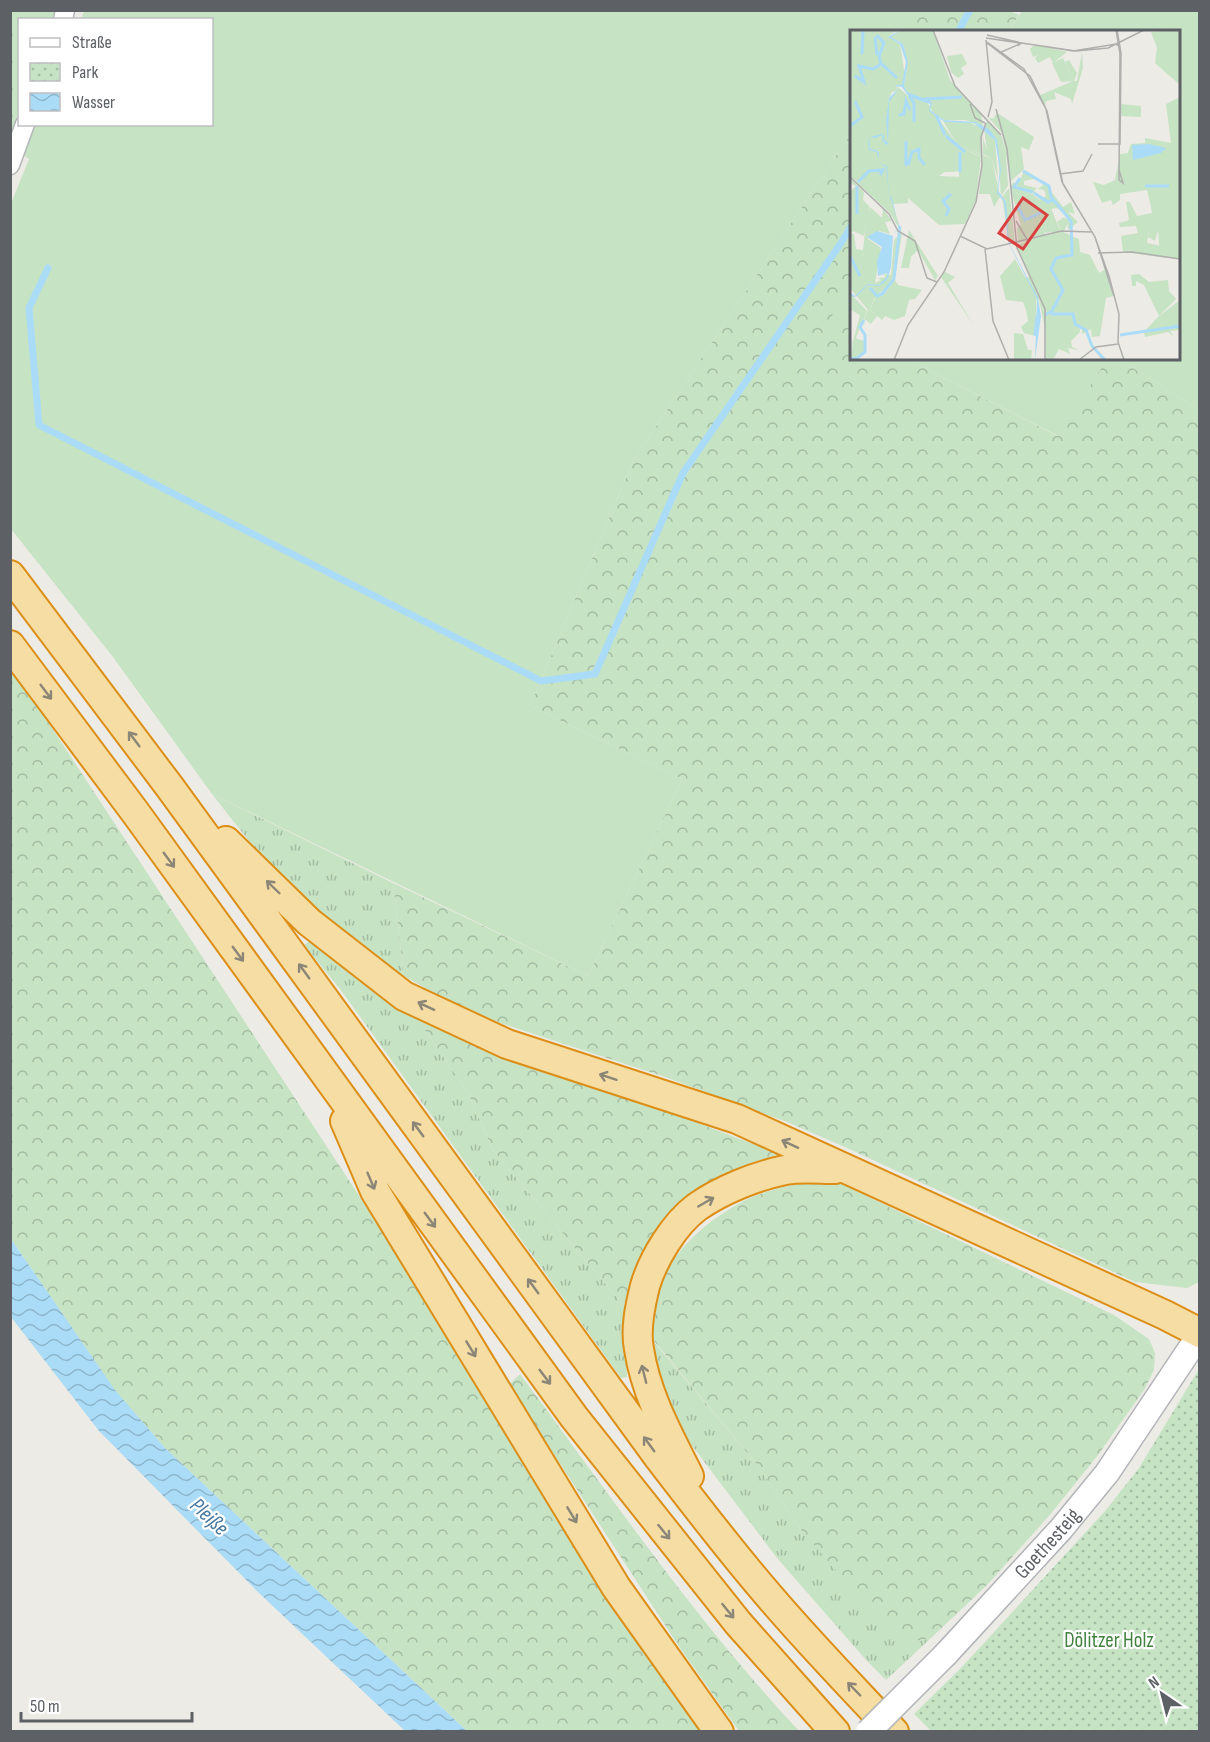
<svg xmlns="http://www.w3.org/2000/svg" width="1210" height="1742" viewBox="0 0 1210 1742" font-family="'Sofia Sans Condensed',sans-serif">
  <style>
    .grass { fill: url(#grass-tufts) }
    .forest { fill: url(#forest-crowns) }
    .park { fill: url(#park-dots) }
    .pitch { fill: #c6e3c4 }
    .water { fill: url(#water-waves) }
    .lines { fill: none; stroke-linecap: round; stroke-linejoin: round }
    .stream { stroke: #abdcf7; stroke-width: 7 }
    .minor-casing { stroke: #b2b5b8; stroke-width: 21 }
    .secondary-casing { stroke: #b1b4b8; stroke-width: 27 }
    .trunk-casing { stroke: #dc8e16; stroke-width: 32 }
    .minor { stroke: #fff; stroke-width: 18 }
    .secondary { stroke: #fff; stroke-width: 24 }
    .trunk { stroke: #f5dda3; stroke-width: 28 }
    .secondary-bridge-casing { stroke: #b1b4b8; stroke-width: 27; stroke-linecap: butt }
    .secondary-bridge { stroke: #fff; stroke-width: 24 }
    .oneway { stroke: #8b8677 }
    .labels { text-anchor: middle; dominant-baseline: central; stroke-width: 4.5; stroke-linejoin: round; paint-order: stroke }
    .street-label { font-size: 21px; fill: #5d6064; stroke: #fff }
    .park-label { font-size: 21px; fill: #40823e; stroke: #fff }
    .water-label { font-size: 22px; font-style: italic; fill: #47799f; stroke: #fff }
    .inset-river { fill: none; stroke: #abdcf7; stroke-width: 3 }
    .inset-road { fill: none; stroke: #afafad; stroke-width: 1.5 }
    .view { fill: #d94040; fill-opacity: 0.15; stroke: #d94040; stroke-width: 3 }
    .inset-edge { fill: none; stroke: #5d6064; stroke-width: 3 }
  </style>
  <defs>
    <pattern id="grass-tufts" width="24" height="20" patternUnits="userSpaceOnUse" patternTransform="scale(1.5)"><rect width="24" height="20" fill="#c6e3c4"/><path d="M3 7l-1-3M5 7V3M7 7l1-3M15 17l-1-3M17 17v-4M19 17l1-3" fill="none" stroke="#a4bba3"/></pattern>
    <pattern id="forest-crowns" width="20" height="18" patternUnits="userSpaceOnUse" patternTransform="scale(1.5)"><rect width="20" height="18" fill="#c6e3c4"/><path d="M2 6a3 3 0 1 1 6 0M12 15a3 3 0 1 1 6 0" fill="none" stroke="#a4bba3"/></pattern>
    <pattern id="park-dots" width="8" height="8" patternUnits="userSpaceOnUse" patternTransform="scale(1.5)"><rect width="8" height="8" fill="#c6e3c4"/><path d="M2 2h.1M6 6h.1" fill="none" stroke="#a4bba3" stroke-width="1.8" stroke-linecap="round"/></pattern>
    <pattern id="water-waves" width="16" height="10" patternUnits="userSpaceOnUse" patternTransform="scale(1.5)"><rect width="16" height="10" fill="#abdcf7"/><path d="M0 5q4-4 8 0t8 0" fill="none" stroke="#8eb6cc"/></pattern>
  </defs>
  <rect width="100%" height="100%" fill="#edebe5"/>
  <path class="grass" d="M212,794l181,89 11,93 -93,-70 -55,-56z
    M313,939l100,73 55,81 25,57 131,156 3,71 -6,1 -281,-389 -36,-44z
    M649,1336l106,126 46,68 109,112 21,-4 -45,42 -19,-19 -90,-103 -102,-135 -13,-28z"/>
  <path class="forest" d="M11,10l44,1 -3,8 -32,1 -1,90 -8,23z
    M1008,10l11,5 -10,16 -157,1 -29,-21z
    M851,133v152l-20,33 20,11 1,29 56,1 149,77 50,-77h12l80,51v872l-12,6 -52,-6 -288,-134 -60,-26 -119,-44 -168,-55 -64,-29 -32,-18 -11,-93 195,93 94,-197 -152,-73 103,-245z
    M10,670l17,20 346,527 140,230 73,114 116,170h-235l-302,-283 -50,-57 -104,-152z
    M413,1012l89,46 159,51 118,45c-14,5 -30,8 -43,15 -57,28 -99,74 -112,137l-131,-156 -25,-57z
    M831,1179l283,136 35,24 6,14 -1,17 -10,20 -46,65 -49,61 -62,69 -56,53 -21,4 -23,-13 -86,-99 -46,-68 -105,-126c0,-10 0,-22 2,-32 12,-47 55,-86 98,-106 25,-11 54,-15 81,-19z
    M520,1374c90,121 176,247 279,357h-60l-61,-86 -169,-260z"/>
  <path class="park" d="M1199,1369v362h-268l-17,-17 47,-46 145,-158 33,-42z"/>
  <path class="pitch" d="M84,11h831l-11,20 -52,1 -1,101 -218,328 -103,245 152,73 -94,197 -376,-182 -99,-137 -102,-128 -1,-323 19,-47 -6,-4 12,-30 177,-1v-104l-131,-1z
    M1022,11h177v399l-80,-51 59,-1v-326l-169,-1z
    M851,285v44l-21,-10z
    M908,359h199l-49,77z"/>
  <path class="water" d="M11,1239l104,151 50,58 302,283h-62l-145,-137 -161,-163 -88,-114z"/>
  <g class="lines">
    <path class="stream" d="M958,32l12,-22
      M48,268l-19,40 10,117 502,256 54,-7 88,-201 158,-230 11,-18"/>
    <defs>
      <path id="minor" d="M63,20l2,-10
        M10,165l15,-41"/>
      <g id="secondary">
        <path id="s1" d="M946,1654l115,-125 46,-56 93,-139"/>
      </g>
      <path id="trunk" d="M10,575l159,211 490,672c36,47 72,94 111,139 40,47 82,90 124,135
        M10,645l125,167 439,605 164,206 97,109
        M226,841l83,81 95,74 103,48 230,75 428,196 35,18
        M345,1121l30,70 241,396 103,145
        M689,1476c-21,-42 -43,-81 -50,-127 -4,-20 1,-43 6,-63 8,-27 29,-62 52,-79 24,-17 59,-31 88,-37 16,-3 34,-1 50,-1"/>
    </defs>
    <use href="#minor" class="minor-casing"/>
    <use href="#secondary" class="secondary-casing"/>
    <use href="#trunk" class="trunk-casing"/>
    <use href="#minor" class="minor"/>
    <use href="#secondary" class="secondary"/>
    <use href="#trunk" class="trunk"/>
    <defs>
      <path id="secondary-bridge" d="M868,1732l78,-78"/>
    </defs>
    <use href="#secondary-bridge" class="secondary-bridge-casing"/>
    <use href="#secondary-bridge" class="secondary-bridge"/>
  </g>
  <defs><path id="oneway-shaft" d="M-6 0H5M1.5-3L5.5 0L1.5 3" fill="none" stroke-width="1.6" stroke-linecap="round" stroke-linejoin="round" transform="scale(1.5)"/></defs>
  <g class="oneway">
    <use href="#oneway-shaft" transform="translate(46 692) rotate(53)"/>
    <use href="#oneway-shaft" transform="translate(134 739) rotate(-127)"/>
    <use href="#oneway-shaft" transform="translate(169 860) rotate(54)"/>
    <use href="#oneway-shaft" transform="translate(273 887) rotate(-136)"/>
    <use href="#oneway-shaft" transform="translate(238 954) rotate(54)"/>
    <use href="#oneway-shaft" transform="translate(304 971) rotate(-126)"/>
    <use href="#oneway-shaft" transform="translate(426 1006) rotate(-155)"/>
    <use href="#oneway-shaft" transform="translate(608 1077) rotate(-162)"/>
    <use href="#oneway-shaft" transform="translate(418 1129) rotate(-126)"/>
    <use href="#oneway-shaft" transform="translate(790 1144) rotate(-155)"/>
    <use href="#oneway-shaft" transform="translate(371 1181) rotate(67)"/>
    <use href="#oneway-shaft" transform="translate(706 1202) rotate(-30)"/>
    <use href="#oneway-shaft" transform="translate(430 1220) rotate(54)"/>
    <use href="#oneway-shaft" transform="translate(533 1286) rotate(-126)"/>
    <use href="#oneway-shaft" transform="translate(471 1349) rotate(59)"/>
    <use href="#oneway-shaft" transform="translate(644 1374) rotate(-104)"/>
    <use href="#oneway-shaft" transform="translate(545 1377) rotate(53)"/>
    <use href="#oneway-shaft" transform="translate(649 1444) rotate(-126)"/>
    <use href="#oneway-shaft" transform="translate(572 1515) rotate(59)"/>
    <use href="#oneway-shaft" transform="translate(664 1532) rotate(51)"/>
    <use href="#oneway-shaft" transform="translate(728 1611) rotate(51)"/>
    <use href="#oneway-shaft" transform="translate(854 1689) rotate(-134)"/>
  </g>
  <g class="labels">
    <g class="street-label">
      <text stroke="none"><textPath href="#s1" startOffset="150">Goethesteig</textPath></text>
    </g>
    <g class="park-label">
      <text x="1109" y="1640">Dölitzer Holz</text>
    </g>
    <g class="water-label">
      <text transform="translate(209 1517) rotate(43)">Pleiße</text>
    </g>
  </g>
  <g transform="translate(850 30)">
    <rect width="330" height="330" fill="#edebe5"/>
    <path d="M88,88l19,26 35,15 5,23 -8,-22 -39,-17zM0,263l17,18 -17,41 10,-37 -9,-5z" fill="#c6e3c4"/>
    <path d="M0,0h47l-9,7 12,7 5,32 -3,9h-6l1,6 -5,1 -4,9 9,-10v-5l12,11 17,3 24,43 31,14 -5,43 -11,24 -26,1 -31,-27v5l-15,1 8,28 -11,-19 -40,-37zM94,109l1,6 15,10v13h4l-5,3v6l-20,-1 7,-5 8,1 1,-14 -16,14 -5,-1 2,-24zM50,0h33l17,50 31,34 2,13 -17,-7h-22l-14,-10 2,-7 -25,-11 -3,-6 4,-24 -5,-18 -12,-7zM147,83l37,24 -5,13 -8,-3 3,22 -13,12 -9,-48 -14,-16 5,2zM137,90l15,17 4,18 2,31 -7,10 -4,-55 -12,-14zM93,91l25,1 15,6 -2,26 -24,-10zM134,99l11,11 3,39 -6,-20 -9,-5v-16l4,12zM280,117l23,39 3,43 -7,1 -2,13 14,3 -1,11 -37,-5 -2,-16 17,-3 -2,-7 -16,1 -1,-4 10,-3 -3,-18h4l7,14 15,-3 -3,-22 -21,-38zM133,127l6,3 8,22 3,15 -6,10 -4,-13h-11zM175,140l12,8 -13,3v4l13,3 -3,3 8,8 4,-3 -2,-6 -6,-1 7,-6 18,24 8,-5 4,12 -7,-2 10,10 -10,8 -1,-14 -10,-8 -11,2 -6,11 6,16 14,-6 -6,-14 7,14 9,4 10,97 -9,9 1,6 7,3 -11,-2 2,6 -11,-5 -6,11h-8l1,-47 -29,-68 13,-4 -12,2 -1,-15 22,-16 1,-13 -7,-6 -6,-2 -3,2 3,4 -12,8 -5,-18 4,-5 2,5zM0,148l14,14 -1,8 6,6 -5,30 -11,-5 -2,3h3l2,15 7,1 -1,13 8,-56 12,11 1,-9 9,12 -7,1 5,12 -11,-3 -12,7 14,10 -6,35 6,-3 -3,-2 8,-1 -3,-3 8,1 3,-35 8,-7 -7,45 -21,21 -4,11 7,6 -6,8 -7,-5 4,-9 -18,-22v-97l6,-5 -6,-3zM159,158l6,56 -6,-1 -7,-46zM330,270v30l-10,1 4,6 -6,-5 -23,5 -1,-5 14,-15zM5,308l9,3 1,10 -5,7h-10z" fill="#c6e3c4" fill-rule="evenodd"/>
    <path d="M213,28l10,23 -12,1 -9,-19z" fill="#c6e3c4"/>
    <path d="M330,0v55l-25,-22 2,-15 -6,-16zM184,15l12,2 21,5 -14,11 -3,-6 -12,6 -3,-5 3,-3 -5,2 -3,-8zM232,22l1,16 -11,36 -1,-5 -17,-7 2,7 -10,2 -1,5 -7,-10 35,-15 -8,-19 4,-2 8,13 -3,8h3zM330,67v162l-20,-2 -2,-27 -3,11 -7,-4 1,-7 7,-2 -9,-38 -27,4v6l-7,5 -2,-5 -9,3 -9,-21 11,3 11,-5 5,-26 8,-1 3,-9 14,-1v-5l26,5 -5,-39zM271,74l20,2v11l-20,-1zM73,79h3l-2,10 10,-5 18,30 19,9 -4,18 -59,3 -1,-41zM95,92l24,2 -1,8h-5v-5l-11,9zM20,177l-7,79 -4,3 8,-77zM214,187l5,4 -6,12 16,6 1,13 10,3 9,18 7,-4 8,27 -8,2 -6,38 -8,1 -1,-8 -9,5v-5l-8,-2 -5,4v14l-22,-6 -8,-40 -3,1v36l-12,-3 -3,-6 7,-6 -2,-11 -3,-8 -17,-2 -6,-24 15,-17 10,18h4l-12,-32 44,-15 -4,-8zM59,200l29,46 -3,4 -17,-30 -7,7 -2,11h-8zM95,242l10,5 -7,6 26,43 -33,-49zM289,244l10,8 19,-2 1,11 7,8 -17,17 -15,-31 -8,-4v5h-4l-1,-11zM44,249l4,6 24,5 -7,9 -6,1 -4,16 -11,4 -9,-4 -3,4 -12,-10 6,-14 9,-3zM164,303l9,1 5,16h4l-1,10h-17z" fill="#c6e3c4"/>
    <path d="M79,22l-2,17h-10l1,5 -8,2 -5,-23zM112,24l5,10 -6,4 3,6 -6,4 -7,-6 -4,-16zM178,161l12,9 1,11 -17,8 2,4 -5,3 -6,-20 12,-8 -4,-5zM201,178l9,23 -15,2 -10,-17z" fill="#c6e3c4"/>
    <path d="M50,0l-9,7 12,7 5,18 -4,24 3,6 22,8 3,3 -2,7 14,10 31,2 14,7 8,11 4,30 -3,21 8,11 3,41 29,55 3,18 -6,44 2,-61 -29,-57 -4,-40 -7,-9 3,-23 -5,-30 -21,-17 -28,-1 -6,-3 -11,-8 1,-7 -21,-7 -7,-10 -6,-1 1,5 -8,11 -1,42 -2,1 -4,-5 1,-5 -8,3 -5,-1 -1,5 1,7 8,2 1,3 -1,5 3,5 6,2 2,29 2,2 2,5 4,19 3,5 -7,10 -2,31 -3,11 -4,5 -5,3 -11,-1 -11,11 -3,1 -3,-2 -1,-3 5,4 13,-12 11,1 8,-8v-4l-9,3 -1,-15 5,-14 -15,-10 10,-6 16,5 6,-10 -2,-5 -5,-19 -3,-7 -3,-28 -4,-2 -4,-6 -1,-7 -8,-2 -1,-8 2,-5 12,-3 3,3 -2,3 5,2 -2,-21 3,-23 8,-8 -1,-5h6l4,-23 -6,-18 -12,-7zM299,114l17,4 -5,5 -28,7 -1,-15z" fill="#abdcf7"/>
    <path class="inset-river" d="M25,7l2,18M12,24l1,-24M32,34l15,14M5,46l9,6 -5,-16 14,3 8,-5 -2,-8 5,-13 -7,-8M59,66l5,7v19M74,69l38,-2M49,85l5,-1 2,-13 4,9M86,85l9,20M0,96l12,-9 -7,-16M96,106l19,16M56,111v25M110,122v20M58,135l4,-13 7,-3v9l6,7M173,141l26,15 2,11 20,24 1,34 -16,3 -5,11 12,21 -11,21 -7,4M170,148l-6,9 19,5M8,152l11,-11 14,-1 -3,5M295,156h24M184,163l14,9 5,-2M170,174l-2,3 7,13 17,-8M7,184v-28M96,186l3,-7 -6,-8 8,-7M0,226l10,20M20,258l7,8 5,-2 12,-15 6,-53M201,284h22l2,10 11,6 6,16 13,14M270,305l60,-9M185,306l2,-20M0,328l6,1 9,-7v-17l-5,-8 4,-7"/>
    <path class="inset-road" d="M83,0l22,56 46,49M266,0l4,24 -1,126 4,3 -4,-13M137,5l31,7 1,4M136,8l90,13 32,-3 36,-18M136,10l6,62 -4,15M137,12l37,27 22,40 16,73 33,55 14,39 10,38 -1,28 6,18M137,13l43,33 17,35 16,73 32,53 19,59M149,23l23,-10 51,8 43,-7 4,3M120,74l5,14 10,5M146,79l11,40 10,99 28,61v51M248,114h22l1,-91 -4,-23M210,144l23,-3 9,-17M0,147l39,37 9,17 17,10 12,37 10,4M166,191l12,20M110,206l27,13 74,-18 31,1M135,219l8,72 16,39M248,223l34,-1 48,7M44,330l14,-35 36,-53 32,-70 6,-37 -1,-28 5,-14M229,330l17,-13 22,-3"/>
    <path class="view" d="M173,168l24,17 -24,34 -24,-16z"/>
    <rect width="330" height="330" class="inset-edge"/>
  </g>
  <rect width="1210" height="1742" fill="none" stroke="#5d6064" stroke-width="24"/>
  <rect x="18" y="18" width="195" height="108" fill="#ffffff" stroke="#bebfc1" stroke-width="1.5"/>
  <rect x="30" y="38" width="30" height="9" fill="#ffffff" stroke="#bebfc1" stroke-width="1.5"/>
  <text x="72" y="48" font-size="18" fill="#5d6064">Straße</text>
  <rect x="30" y="63" width="30" height="18" fill="url(#park-dots)" stroke="#bebfc1" stroke-width="1.5"/>
  <text x="72" y="78" font-size="18" fill="#5d6064">Park</text>
  <rect x="30" y="93" width="30" height="18" fill="url(#water-waves)" stroke="#bebfc1" stroke-width="1.5"/>
  <text x="72" y="108" font-size="18" fill="#5d6064">Wasser</text>
  <g transform="translate(1162 1694) rotate(325)" stroke="#ffffff" stroke-width="4.5" paint-order="stroke">
  <path d="M0-4.5L10 22L0 15L-10 22Z" fill="#5d6064"/>
  <text y="-9" font-size="16" font-weight="bold" text-anchor="middle" fill="#5d6064">N</text>
  </g>
  <path d="M21 1712v9h171v-9" fill="none" stroke="#5d6064" stroke-width="3"/>
  <text x="30" y="1712" font-size="18" fill="#5d6064" stroke="#ffffff" stroke-width="4.5" paint-order="stroke">50 m</text>
</svg>
